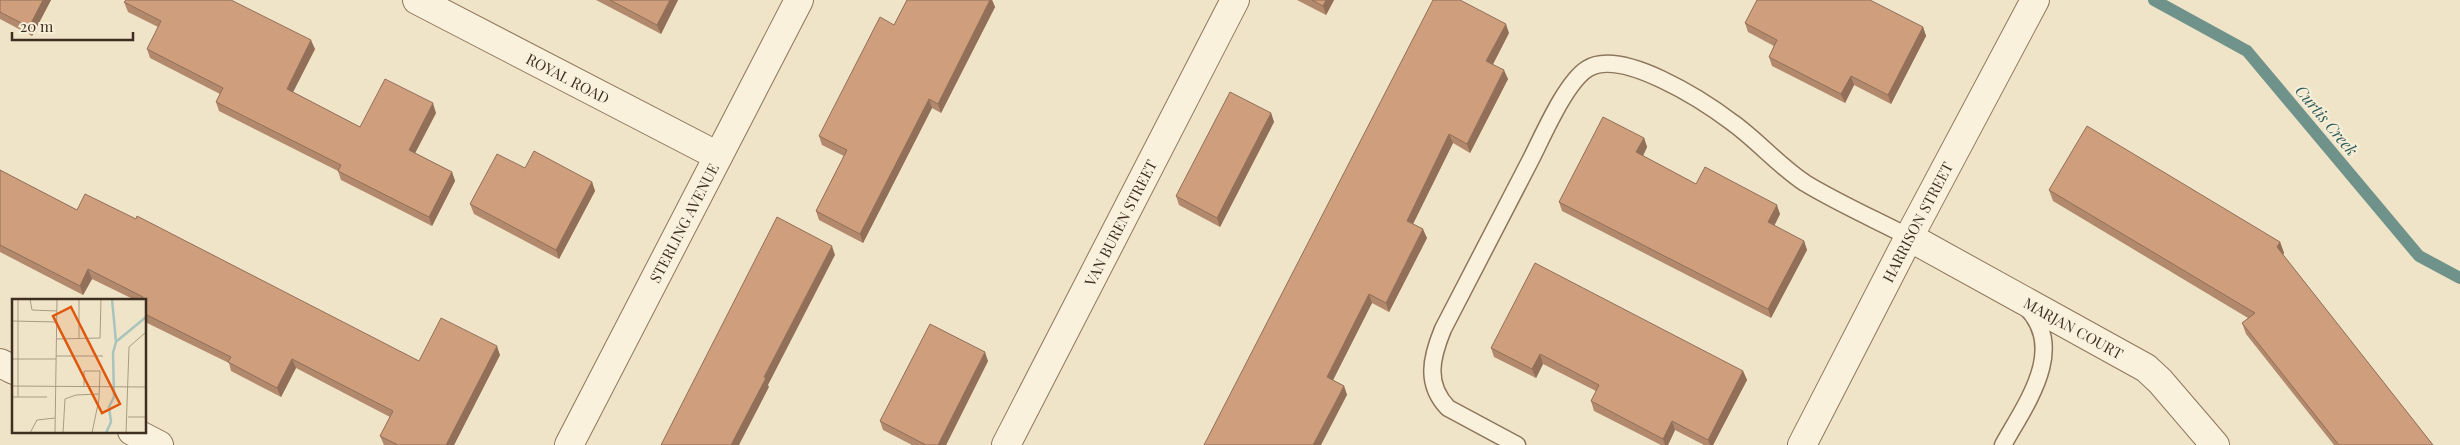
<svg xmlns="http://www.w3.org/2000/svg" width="2460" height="445" viewBox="0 0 2460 445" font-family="'Playfair Display',serif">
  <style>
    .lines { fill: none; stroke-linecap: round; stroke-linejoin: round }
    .stream { stroke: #6f938a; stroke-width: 12 }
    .service-casing { stroke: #8d765c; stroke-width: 19 }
    .minor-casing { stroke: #8d765c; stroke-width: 30 }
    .tertiary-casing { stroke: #8d765c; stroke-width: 30 }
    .service { stroke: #faf1dc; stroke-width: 16 }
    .minor { stroke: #faf1dc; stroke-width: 28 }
    .tertiary { stroke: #faf1dc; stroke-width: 28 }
    .wall { fill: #b2896c }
    .shaded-wall { fill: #916f58 }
    .building { fill: #cf9f7d; stroke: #916f58 }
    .labels { text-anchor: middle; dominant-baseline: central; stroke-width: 4.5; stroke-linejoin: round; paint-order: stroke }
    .street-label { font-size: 15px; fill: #3d2e20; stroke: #f7eed8 }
    .water-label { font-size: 16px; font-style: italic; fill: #2f5d5a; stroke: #f7eed8 }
    .inset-river { fill: none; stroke: #a9c4bc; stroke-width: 2.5 }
    .inset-road { fill: none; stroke: #a89b85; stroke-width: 1 }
    .view { fill: #df570d; fill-opacity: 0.15; stroke: #df570d; stroke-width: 2.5 }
    .inset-edge { fill: none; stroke: #3d2e20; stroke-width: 2.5 }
  </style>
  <rect width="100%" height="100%" fill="#f0e4c8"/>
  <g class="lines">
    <path class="stream" d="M2154,0l93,51 172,205 41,22"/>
    <defs>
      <path id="service" d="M1517,445l-69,-37c-23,-24 -17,-50 -5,-79 29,-56 58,-112 87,-168 12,-23 35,-78 57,-92 34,-22 117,32 146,54 25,18 46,43 72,60 33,20 69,36 104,54
        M2003,445c22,-40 65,-96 23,-138"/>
      <g id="minor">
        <path id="s1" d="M417,0l301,156"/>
        <path id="s2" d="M1909,237l237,131 14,13 55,64"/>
        <path id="s3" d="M569,445l230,-445"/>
        <path id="s4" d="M1006,445l229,-445"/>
      </g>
      <g id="tertiary">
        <path d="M0,363l14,7"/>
        <path d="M132,431l27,14"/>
        <path id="s5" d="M1802,445l107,-208 126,-237"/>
      </g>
    </defs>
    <use href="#service" class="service-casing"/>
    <use href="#minor" class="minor-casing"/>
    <use href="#tertiary" class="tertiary-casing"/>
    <use href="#service" class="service"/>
    <use href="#minor" class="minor"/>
    <use href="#tertiary" class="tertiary"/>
  </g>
  <path class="wall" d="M0,0h51l-19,36 -32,-17z
    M596,0h82l-17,34z
    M907,0h85l3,7 -54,106 -9,-5 -69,135 -44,-23 -3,-9 28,-55 -22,-11 -3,-9 75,-111z
    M1297,0h37l-8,15z
    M124,2l191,47 -22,43 67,35 76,-14 -21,40 37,19 3,9 -23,45 -91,-46 -3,-9 -119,-60 -3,-9 4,-8 -70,-36 -3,-9 11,-22 -30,-15z
    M1745,23l178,4 3,9 -35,68 -37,-19 -9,18 -73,-37 -3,-9 5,-11 -26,-14z
    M1509,33l-16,31 15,15 -38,74 -17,-10 -40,81 14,14 -38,74 -17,-9 -39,77 11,6 3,9 -143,50z
    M1271,113l3,9 -54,105 -41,-22 -3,-9z
    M1644,138l3,9 -4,9 53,28 84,30 -6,12 30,15 3,9 -36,68 -209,-107 -3,-9z
    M0,170l77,40 342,151 81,-6 -46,90h-70l-4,-9 10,-19 -94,-49 -15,29 -50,-26 -2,-8 -84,-41v-22h-10l-43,-21 -9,16 -83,-43z
    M592,182l3,9 -36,68 -85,-45 -4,-10z
    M2049,190l231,52 4,11 -1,2 150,190h-99l-88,-111 -4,-11 6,-5 -195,-117z
    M1491,348l252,23 4,9 -34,65h-9l-29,-15 -7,15h-7l-67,-34 -3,-10 5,-10 -53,-27 -7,14 -42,-21z
    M988,361l-42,84h-34l-29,-15 -3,-9z"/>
  <path class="shaded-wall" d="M43,0h8l-19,36 -3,-9z
    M670,0h8l-17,34 -4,-9z
    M990,0h2l3,7 -54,106 -3,-9z
    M1326,0h8l-8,15 -3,-9z
    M1506,24l3,9 -19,37 -4,-9z
    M1923,27l3,9 -35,68 -3,-9z
    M311,40l4,9 -25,49 -3,-9z
    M1504,70l4,9 -38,74 -3,-9z
    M1851,76l3,9 -9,18 -4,-9z
    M929,99l3,9 -69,135 -3,-9z
    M433,103l3,10 -24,46 -3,-9z
    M1271,113l3,9 -54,105 -3,-9z
    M1449,134l4,9 -43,87 -3,-9z
    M1644,138l3,9 -7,15 -4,-10z
    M452,172l3,9 -23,45 -3,-9z
    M592,182l3,9 -36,68 -3,-9z
    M1777,205l3,9 -9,18 -3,-10z
    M1423,229l4,9 -38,74 -3,-9z
    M1804,241l3,9 -36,68 -3,-9z
    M2280,242l4,11 -3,5 -4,-11z
    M832,246l3,9 -67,130 1,2 -30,58h-8l33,-68z
    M88,269l4,10 -9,16 -3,-9z
    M1369,294l3,9 -42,83 -3,-9z
    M497,346l3,9 -46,90h-8z
    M985,352l3,9 -42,84h-8z
    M1540,354l3,10 -7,14 -4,-9z
    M292,359l4,9 -15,29 -4,-9z
    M1743,371l4,9 -34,65h-3l-2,-5z
    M1344,386l3,9 -26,50h-8z
    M1672,421l3,9 -7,15h-3l-2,-6z"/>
  <path class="building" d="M0,0h43l-14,27 -29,-15z
    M126,0h105l80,40 -24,49 73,38 25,-48 48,24 -24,47 43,22 -23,45 -91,-46 3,-6 -125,-63 7,-14 -76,-39 14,-28 -37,-19z
    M610,0h60l-13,25z
    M907,0h83l-52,104 -9,-5 -69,135 -44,-23 31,-61 -28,-14 61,-119 14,8z
    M1312,0h14l-3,6z
    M1433,0h27l46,24 -20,37 18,9 -37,74 -18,-10 -42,87 16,8 -37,74 -17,-9 -42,83 17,9 -31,59h-109z
    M1757,0h113l53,27 -35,68 -37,-19 -10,18 -72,-37 8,-17 -32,-17z
    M1230,92l41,21 -54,105 -41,-22z
    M1603,117l41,21 -8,14 60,32 9,-17 72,38 -9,17 36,19 -36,68 -209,-107z
    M2087,126l193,116 -3,5 156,198h-94l-97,-122 13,-10 -206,-123z
    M534,151l58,31 -36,68 -86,-46 27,-50 28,14z
    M0,170l77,40 8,-16 51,25 1,-3 282,145 22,-43 56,28 -51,99h-48l-18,-9 13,-25 -101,-52 -15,29 -49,-26 3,-5 -86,-43v-14h-3l1,-3 -55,-28 -8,17 -80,-41z
    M777,217l55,29 -68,131 2,1 -35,67h-70z
    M1535,263l208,108 -35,69 -36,-19 -9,18 -72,-38 8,-16 -59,-31 -8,15 -41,-21z
    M930,324l55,28 -47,93h-12l-46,-24z"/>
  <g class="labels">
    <g class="street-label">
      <text stroke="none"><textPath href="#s1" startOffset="170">ROYAL ROAD</textPath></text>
      <text stroke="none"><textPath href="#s3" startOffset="250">STERLING AVENUE</textPath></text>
      <text stroke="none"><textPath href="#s5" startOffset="251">HARRISON STREET</textPath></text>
      <text stroke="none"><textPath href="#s4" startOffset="250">VAN BUREN STREET</textPath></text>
      <text stroke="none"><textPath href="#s2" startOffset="188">MARJAN COURT</textPath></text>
    </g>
    <g class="water-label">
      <text transform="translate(2327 120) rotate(50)">Curtis Creek</text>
    </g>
  </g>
  <g transform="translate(12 299)">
    <rect width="134" height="134" fill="#f0e4c8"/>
    <path class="inset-river" d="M105,42l29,-24M94,134l5,-11 -2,-15 5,-10 -1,-44 3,-11 -4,-43"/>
    <path class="inset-road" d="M18,0l2,11 25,1M0,22l44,1M44,40l44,-1 1,-39M67,40v-40M44,57h47M0,60h44M0,87l134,1M72,88v-16h16l-1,28 -7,34M0,98h35M6,98v-98M116,118h18M18,134l7,-13 18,-2M43,134l2,-134M51,134l2,-34 11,-4 23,-1M114,134l3,-86 17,-15"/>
    <path class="view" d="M59,8l49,97 -18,9 -49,-97z"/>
    <rect width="134" height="134" class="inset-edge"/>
  </g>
  <path d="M12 32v8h121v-8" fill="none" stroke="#3d2e20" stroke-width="2.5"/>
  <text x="20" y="32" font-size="15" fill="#3d2e20" stroke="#f7eed8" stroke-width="4" paint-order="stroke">20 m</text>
</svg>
